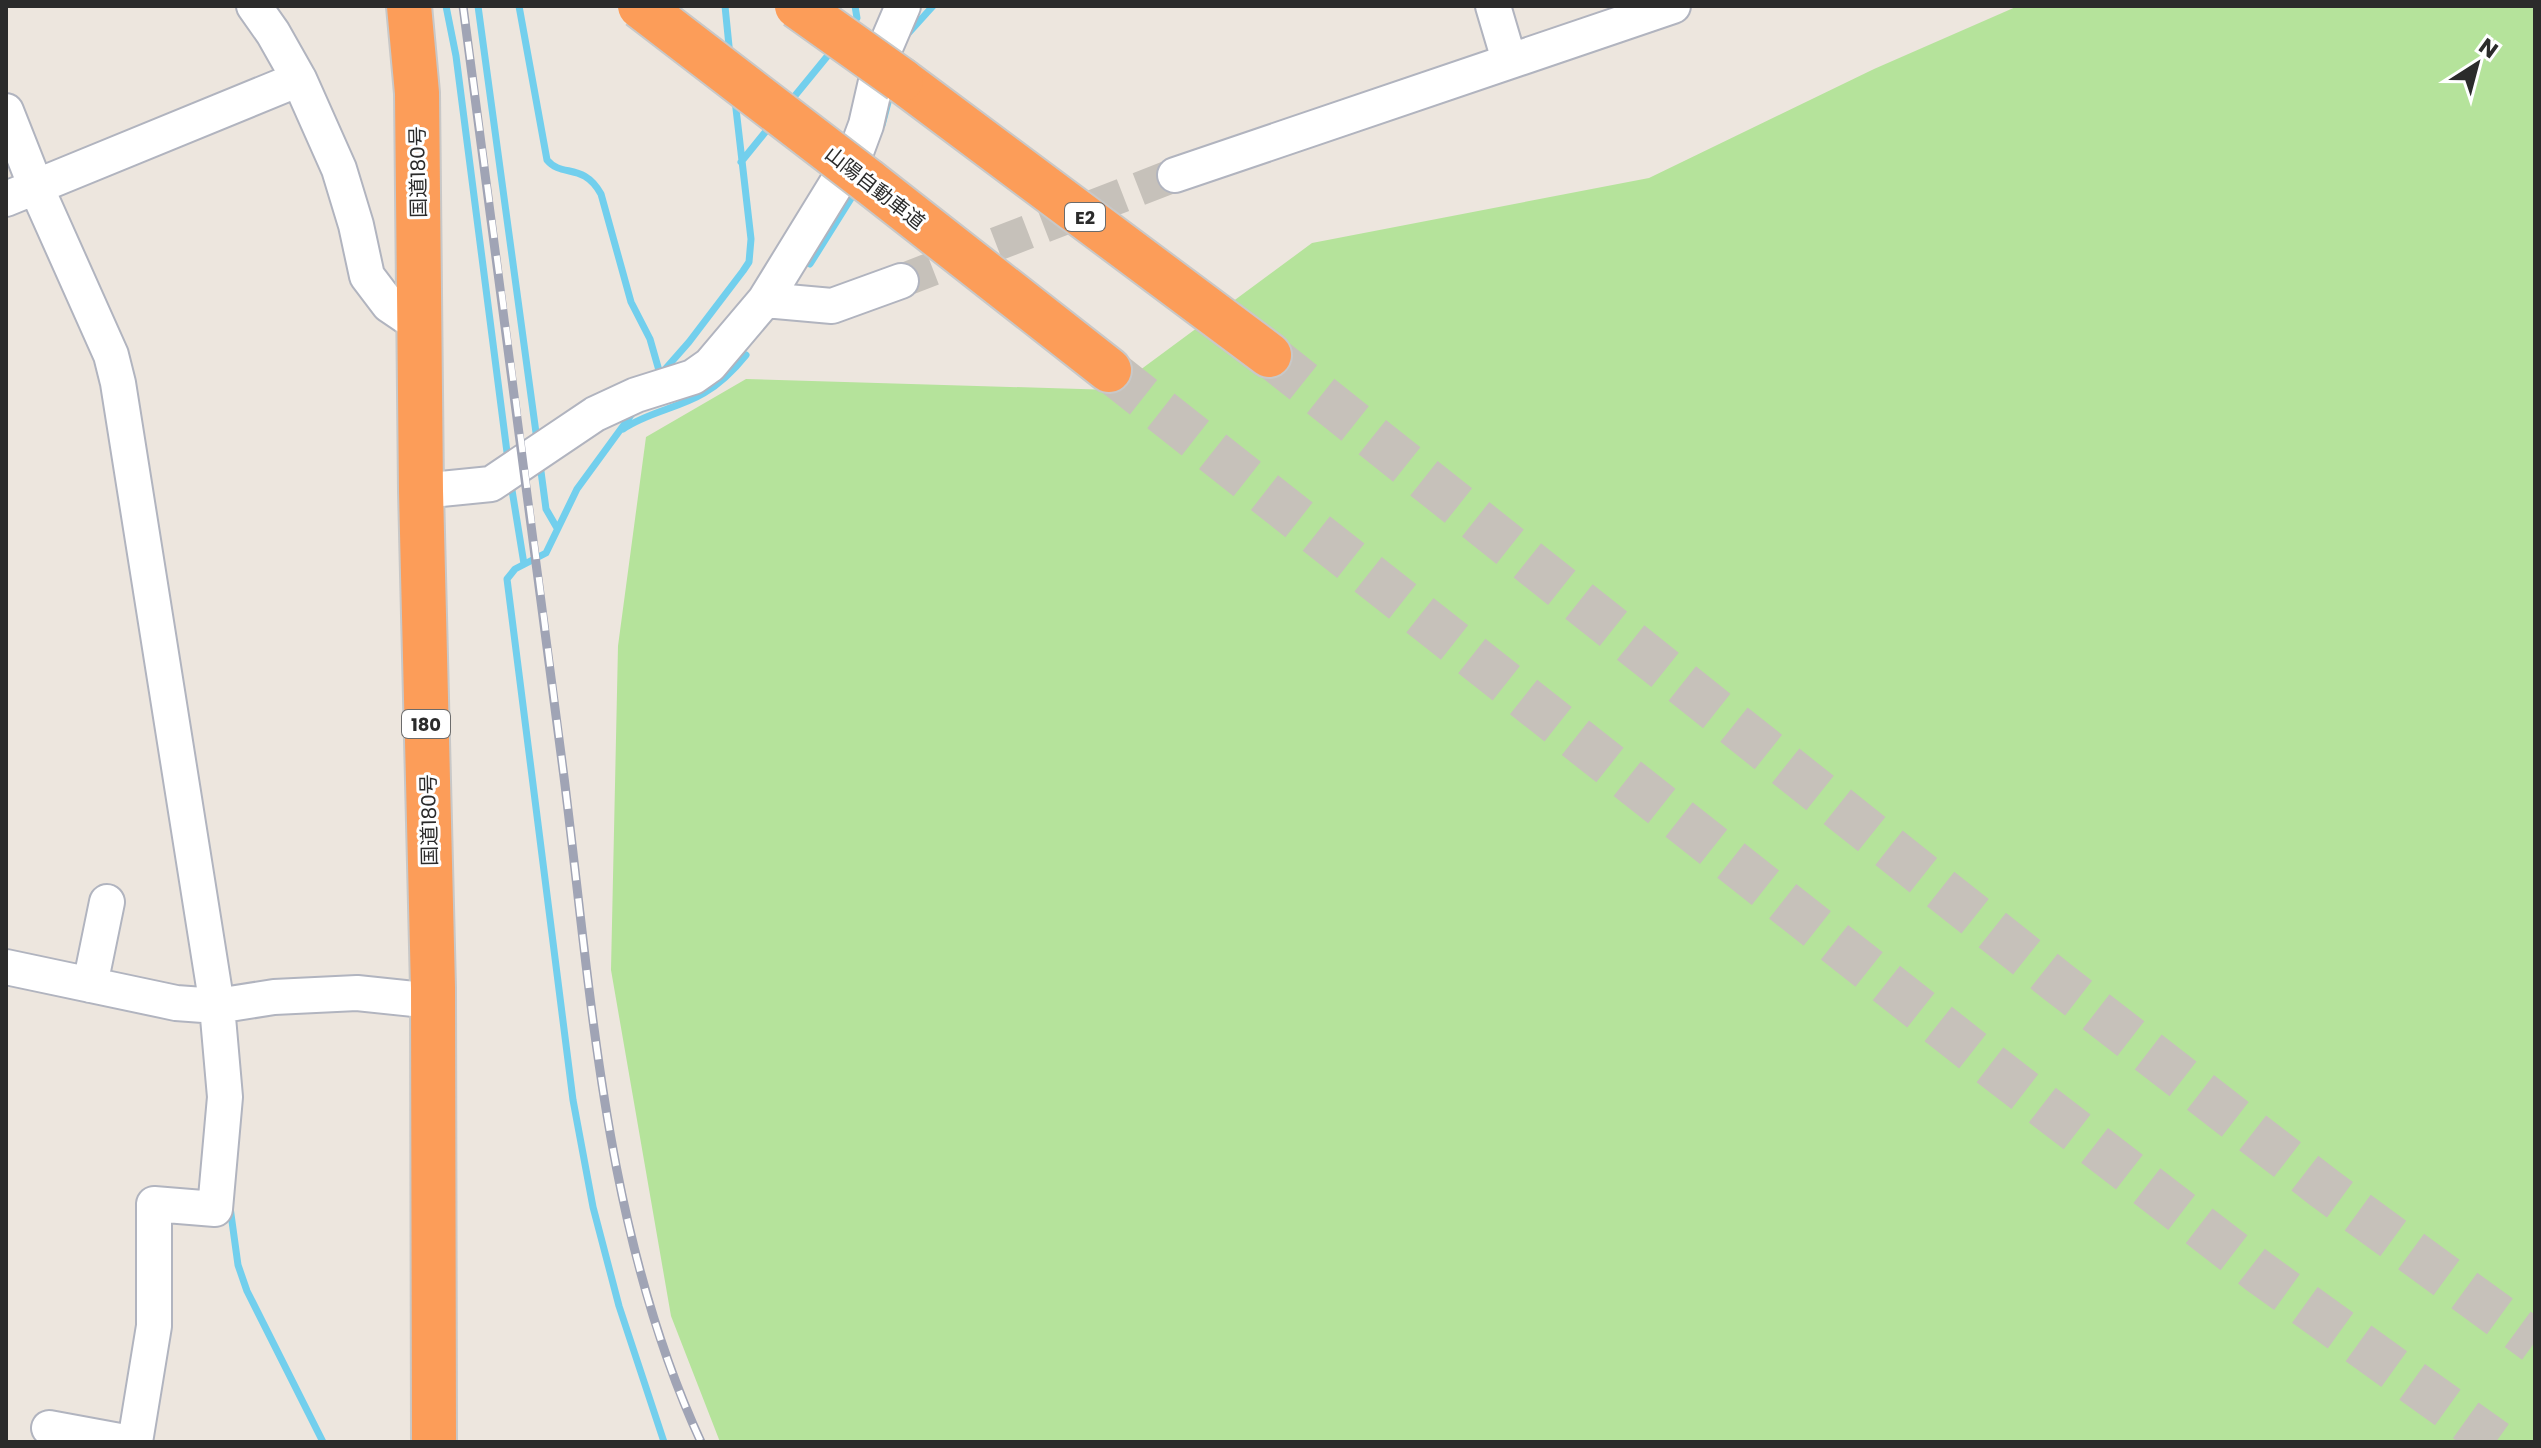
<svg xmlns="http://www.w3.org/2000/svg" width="2541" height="1448" viewBox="0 0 2541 1448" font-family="Poppins,'Noto Sans JP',sans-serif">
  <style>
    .green { fill: #b5e39b }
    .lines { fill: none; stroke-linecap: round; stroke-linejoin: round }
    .stream { stroke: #72cfed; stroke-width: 7 }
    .minor-tunnel { stroke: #c6c1ba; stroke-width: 34; stroke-dasharray: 34 17; stroke-linecap: butt }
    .highway-tunnel { stroke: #c6c1ba; stroke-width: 44; stroke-dasharray: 44 22; stroke-linecap: butt }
    .minor-casing { stroke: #b1b4bf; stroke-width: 38 }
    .highway-casing { stroke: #c8c8c8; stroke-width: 48 }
    .minor { stroke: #fff; stroke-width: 34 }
    .highway { stroke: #fc9d59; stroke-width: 44 }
    .rail-casing { stroke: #a0a4b5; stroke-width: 9 }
    .rail { stroke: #fff; stroke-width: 6; stroke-dasharray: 18; stroke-linecap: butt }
    .highway-bridge-casing { stroke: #c8c8c8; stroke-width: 48; stroke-linecap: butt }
    .highway-bridge { stroke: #fc9d59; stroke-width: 44 }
    .labels { text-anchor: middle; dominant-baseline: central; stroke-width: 6; stroke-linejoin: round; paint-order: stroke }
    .shield { fill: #fff; stroke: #6b6b6b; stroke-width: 2 }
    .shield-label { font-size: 18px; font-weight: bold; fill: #2b2b2b }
    .street-label { font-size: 20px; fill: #2b2b2b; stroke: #fff }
  </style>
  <rect width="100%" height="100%" fill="#ede6de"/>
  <path class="green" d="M2018,6h517v1436h-1815l-49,-126 -60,-346 7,-324 28,-209 100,-58 367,11 199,-147 337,-65 225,-109z"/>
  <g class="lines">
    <path class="stream" d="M446,6l10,50 52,404
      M478,6l59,434
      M519,6l28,154c15,18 36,2 54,34l30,108 19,37 10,35
      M725,6l5,50
      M852,25l5,-7 -2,-12
      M905,37l28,-31
      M789,103l45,-55
      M882,125l9,-34
      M741,162l30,-37
      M810,264l47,-75
      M660,375l29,-33 54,-71 6,-9 2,-23 -16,-139
      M634,411l-57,78 -31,64 -31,16 -8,10 66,521 20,107 26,99 45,136
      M623,429c25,-17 56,-21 81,-36 17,-10 30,-23 42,-38
      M540,464l6,45 11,19
      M511,484l13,80
      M230,1207l8,58 9,26 76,151"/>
    <path class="minor-tunnel" d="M901,281l274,-106"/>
    <path class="highway-tunnel" d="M1269,355l790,628 265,205 211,154
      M1109,370l880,694 270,208 237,170"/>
    <defs>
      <path id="minor" d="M254,6l19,27 26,46 40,90 17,56 11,51 22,29 31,21
        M1493,6l16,54
        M6,111l30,76 75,168 7,28 99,623 8,91 -10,112 -61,-5v122l-19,116
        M1175,175l498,-169
        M6,199l293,-120
        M765,300l67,6 69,-25
        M421,491l70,-7 104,-70 41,-19 57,-18 17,-12 55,-65 91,-148 10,-27 16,-70 21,-49
        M6,967l170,36 41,3 57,-9 83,-4 76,8
        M90,985l17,-83
        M49,1428l76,14"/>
      <path id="highway" d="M409,6l8,87 4,398 12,497 1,454
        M901,80l368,275
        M868,181l241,189"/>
    </defs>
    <use href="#minor" class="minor-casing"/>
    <use href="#highway" class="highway-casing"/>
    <use href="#minor" class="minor"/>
    <use href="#highway" class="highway"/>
    <defs>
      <path id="rail" d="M463,6c35,257 69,514 101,771 28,223 41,457 137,665"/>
    </defs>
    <use href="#rail" class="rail-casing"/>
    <use href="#rail" class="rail"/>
    <defs>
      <path id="highway-bridge" d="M640,6l228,175
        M797,6l104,74"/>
    </defs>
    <use href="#highway-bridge" class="highway-bridge-casing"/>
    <use href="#highway-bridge" class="highway-bridge"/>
  </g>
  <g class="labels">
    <g class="shield">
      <rect x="1065" y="203" width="40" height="28" rx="6"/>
      <rect x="402" y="710" width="48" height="28" rx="6"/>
    </g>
    <g class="shield-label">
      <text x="1085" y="217">E2</text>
      <text x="426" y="724">180</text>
    </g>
    <g class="street-label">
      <text transform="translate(418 172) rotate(-91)">国道180号</text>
      <text transform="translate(875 188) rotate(38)">山陽自動車道</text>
      <text transform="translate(429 820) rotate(-91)">国道180号</text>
    </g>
  </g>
  <rect width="2541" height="1448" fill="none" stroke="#2b2b2b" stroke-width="16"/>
  <g transform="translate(2477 64) rotate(36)" stroke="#ffffff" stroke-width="6" paint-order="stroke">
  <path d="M0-6L14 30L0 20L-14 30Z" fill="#2b2b2b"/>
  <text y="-12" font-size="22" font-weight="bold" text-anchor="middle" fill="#2b2b2b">N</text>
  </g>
</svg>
